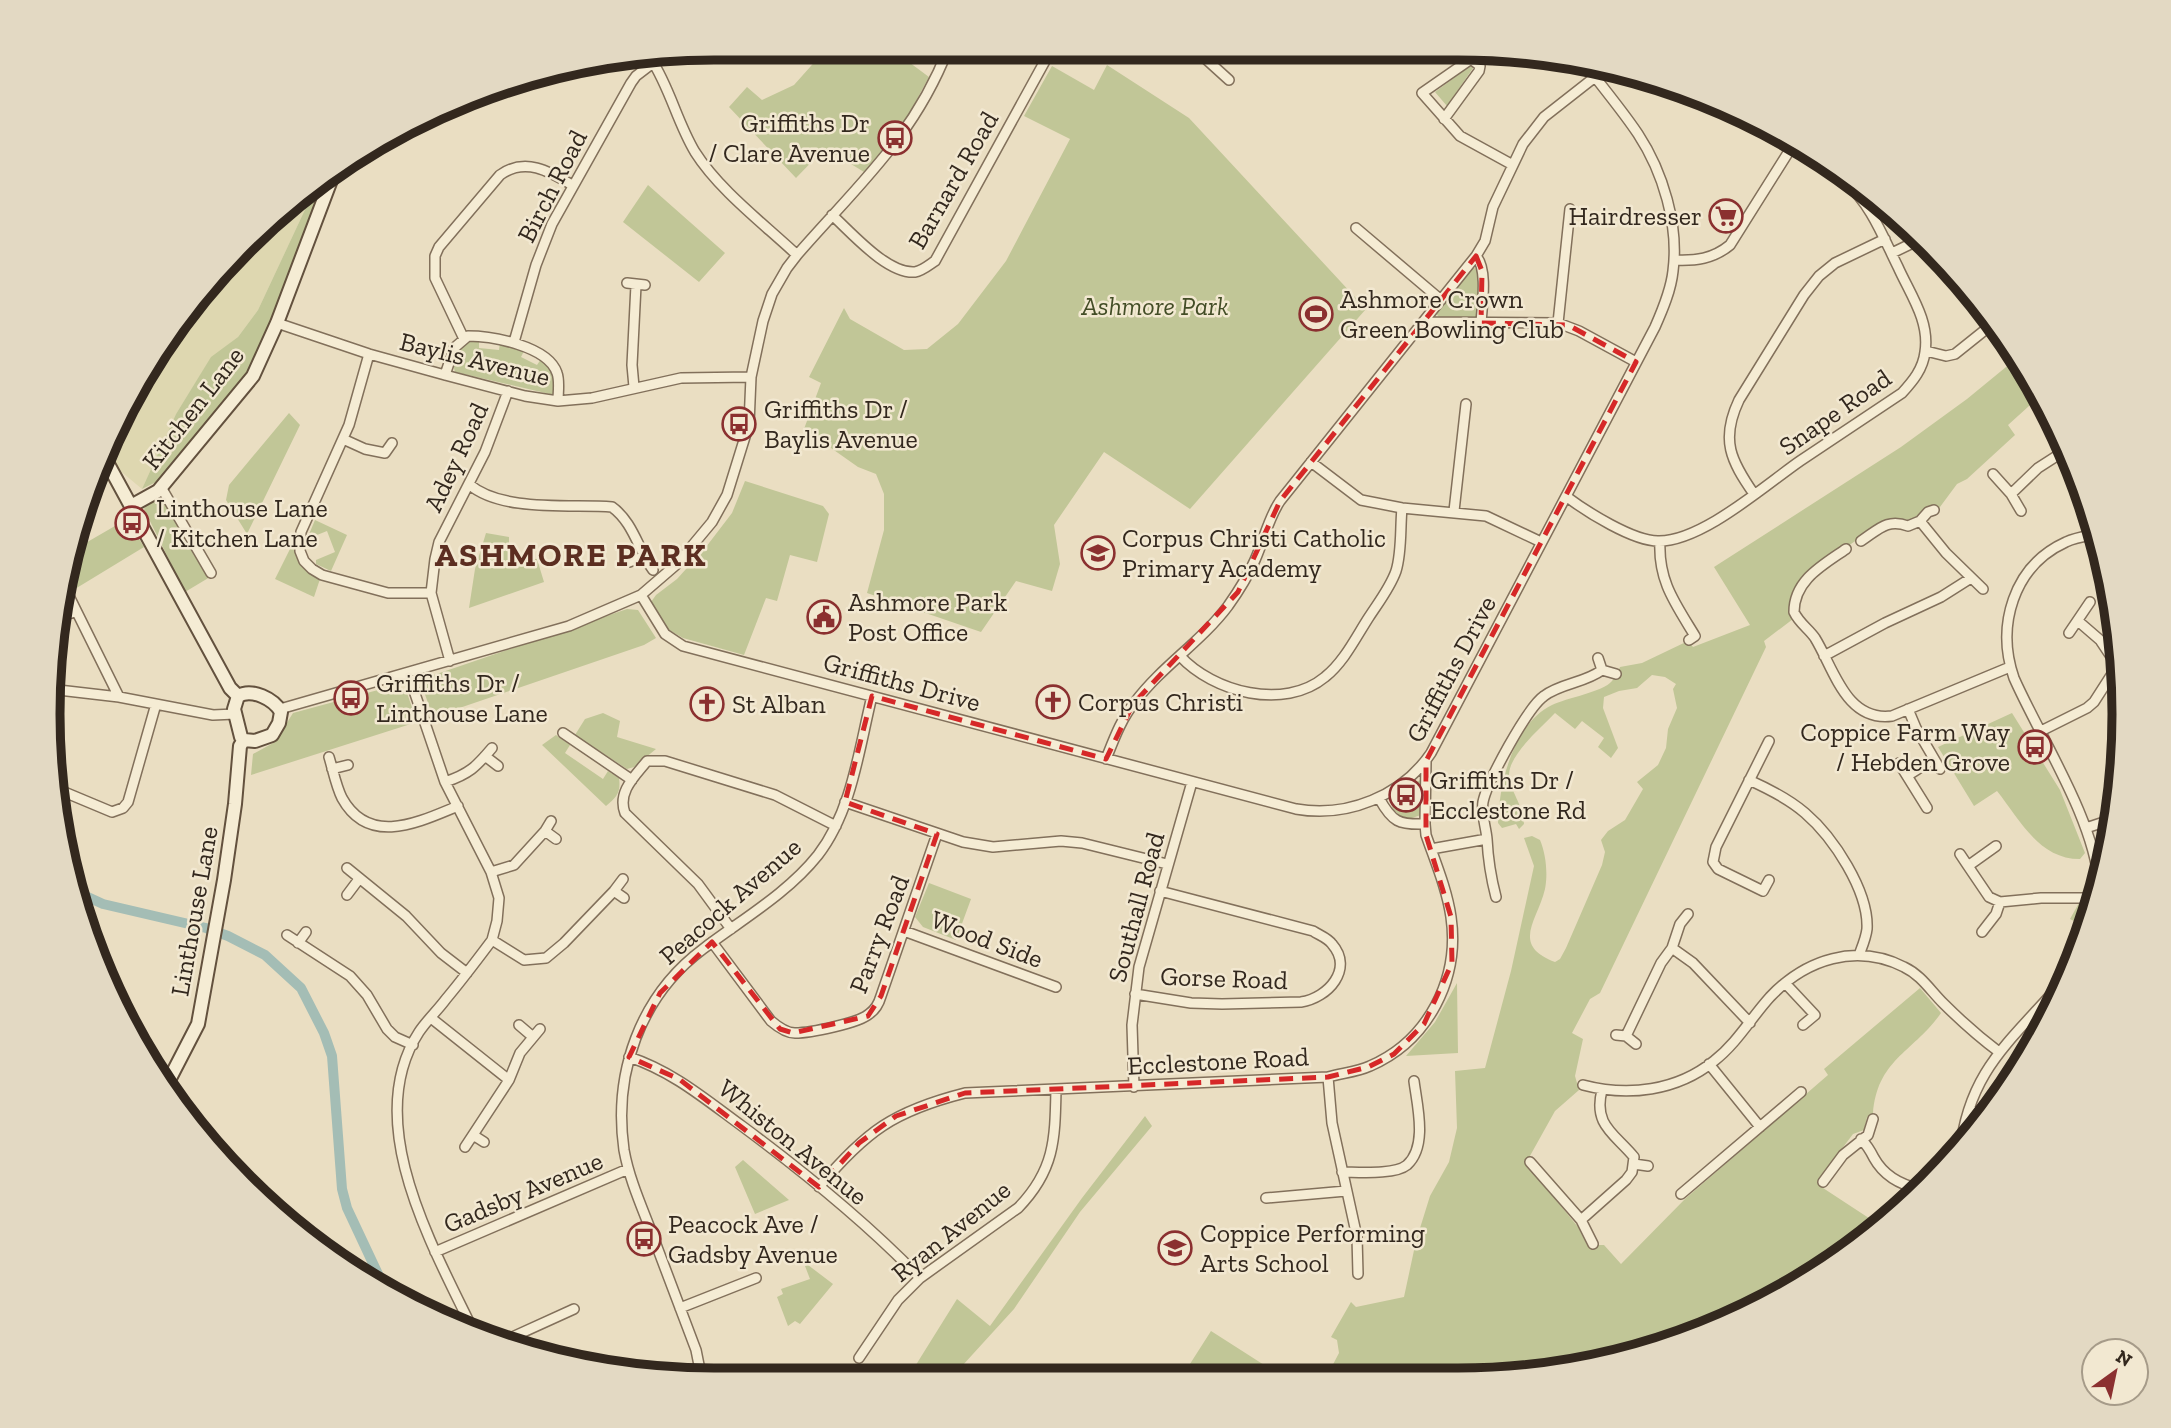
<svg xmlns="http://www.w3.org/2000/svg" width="2171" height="1428" viewBox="0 0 2171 1428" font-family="'Zilla Slab',serif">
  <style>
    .farmland { fill: #ded7b0 }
    .green { fill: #c1c697 }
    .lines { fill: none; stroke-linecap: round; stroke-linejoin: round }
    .canal { stroke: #a4bdb5; stroke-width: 10 }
    .street-casing { stroke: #82705b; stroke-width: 12 }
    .secondary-casing { stroke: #63513e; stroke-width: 16 }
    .street { stroke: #f5ecd4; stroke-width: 9 }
    .secondary { stroke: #f5ecd4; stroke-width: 12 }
    .marked { fill: none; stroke: #d62828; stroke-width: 5; stroke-dasharray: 14 9; stroke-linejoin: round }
    .labels { text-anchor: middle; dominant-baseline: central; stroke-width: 5; stroke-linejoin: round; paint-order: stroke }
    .poi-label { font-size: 26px; fill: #33281e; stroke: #f2e8d1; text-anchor: start }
    .street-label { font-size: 26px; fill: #33281e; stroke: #f2e8d1 }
    .park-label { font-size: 26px; font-style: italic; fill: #434d26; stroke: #f2e8d1 }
    .district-label { font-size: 33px; font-weight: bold; letter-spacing: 2px; fill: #5c2e21; stroke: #f2e8d1 }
    .rim { fill: none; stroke: #33281e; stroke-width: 9 }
  </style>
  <rect width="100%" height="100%" fill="#eadec2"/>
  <path class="farmland" d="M317,184l-59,126 -20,27 -27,21 -35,56 -34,75 -24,-20 -11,-26 78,-135z"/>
  <path class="green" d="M827,48h63l39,29 -27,50 -38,45 -39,-24 -29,30 -67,-71 18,-20 15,13 32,-15z
    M1107,65l82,53 177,191 -176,200 -86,-57 -50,73 6,39 -8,27 -36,-10 -35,51 -114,-39 17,-63v-36l-8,-20 -18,-7 -54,-38 17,-46 -12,-6 35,-69 6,11 54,31 23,-1 31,-25 48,-63 64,-122 -46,-23 28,-50 42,24z
    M1470,66l3,2 -26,38 -12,-14z
    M327,175l-43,121 -34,77 -94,109 -14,7 34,-75 35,-57 27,-20 20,-27 59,-126z
    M648,185l77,68 -26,29 -76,-60z
    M1475,268l5,3 -3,46 -37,2 -4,-6 35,-44z
    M479,340v8l20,2 1,-8 24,9 -3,6 16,8 4,-6c14,11 16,19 13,36l-99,-23 -2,-8 11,-21z
    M2017,358l23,38 -32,29 7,10 -48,44 -10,5 -20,27 -3,-5 -21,14 -17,-1 -11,2 -83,56 -9,22v20l-29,22 2,6 -166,346 -10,6 -18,34 11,6 -8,37 4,14 -24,21 -29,52 52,64 9,18h17l17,19 64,-65 143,-124 -4,-6 96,-81 21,25c-27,39 -64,46 -68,101l-6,3 -3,13 -11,4 -36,48 6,6 58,38 -18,17 -111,69 -123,46 -129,21h-162l-9,-7 10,-19 -2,-13 -6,-3 20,-35 5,5 48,-10 12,-56 14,-45 19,-34 8,-34 -2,-57 30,-3 26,-97 23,-105 -10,-28 8,-2 8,4c6,14 8,34 5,49 -7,31 -35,56 10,73l5,-3 6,-11 36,-83 3,-13 -4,-12 7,-9 17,-11 18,-31 -6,-7 21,-17 8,-17 2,-19 9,-21 -4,-19 3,-5 -11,-7 -13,-2 -15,13 -18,3 -15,6 -1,11 15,40 -7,10 -13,-11 6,-9 -22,-17 -7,8 -20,-16c-13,14 -47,42 -46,63 1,15 14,28 15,48l-5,5 -3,-5 -14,4 -4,-5c1,-39 15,-99 54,-118 14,-7 51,-13 60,-24 3,-4 6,-9 8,-14l22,-4 46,-22 5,6 57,-22 -36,-58 187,-120 66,-48z
    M289,413l11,12 -53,109 -21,-34 3,-15z
    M745,481l78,25 6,8 -12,48 -27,-7 -13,46 -11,-3 -22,57 -61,-17 -14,-8 -18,-28 5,-7 21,-16 29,-32 26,-34z
    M168,491l47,83 -30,18 -41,-83 4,-6z
    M127,519l17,28 -69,42 -5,-9 7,-32z
    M315,520l32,15 -16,36 -15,-7v-4l19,-8 -8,-21 -20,8z
    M486,533l23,4v21l28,1 7,23 -75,26 6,-39z
    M292,545l13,24 15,10 -6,18 -39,-18z
    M627,609l11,1 18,28 -12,7 -211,72 -11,-31v-7z
    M389,687l18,6 10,29 -166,53 2,-21 22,-12 18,-29z
    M603,713l17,8 -3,16 39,12 -22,18 -7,2 -52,-34 10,-16z
    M2012,713l48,77 25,63 -5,6c-41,0 -60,-39 -83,-68l-23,15 -36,-59z
    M556,735l14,10 -5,8 38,26 5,-8 11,7c2,14 -2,19 -13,28l-64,-61z
    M1421,780v35l-12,4 -10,-4 -7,-7c1,-13 18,-24 29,-28z
    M929,883l42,16 -15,41 -33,-13 -8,-10z
    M2079,903l8,3c10,17 -10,42 -20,56l-6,-6 19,-32 -10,-5z
    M1457,983l1,70 -52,3 29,-34z
    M1145,1116l7,10 -72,86 -66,97 -62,68 -43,-1 48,-77 33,27 92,-128z
    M743,1160l46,40 -34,14 -20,-47z
    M808,1265l25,19 -33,40 -5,-3 -7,5 -11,-29 6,-3 -2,-5 29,-10 -5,-13z
    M1211,1331l69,44 -2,3h-97z"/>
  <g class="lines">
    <path class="canal" d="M79,893l24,11 103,24 22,8 37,19 36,33 23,45 8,23 10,133 5,19 38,81"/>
    <defs>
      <path id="street" d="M1197,51l32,29
        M651,59c19,29 26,63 44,93 24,38 69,72 102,103
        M429,117l18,-8
        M1444,119l35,-48 1,-5 -9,-7 -49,34 38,43 51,28
        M832,215c20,18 55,59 83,57 7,-1 14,-7 20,-11l116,-211
        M1356,228l85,72
        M1892,253l29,-14
        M1674,260c22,1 39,-1 56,-15l61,-97
        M627,283l18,2
        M1423,322l53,-66
        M277,323l92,31 76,21 80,21 33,5 34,-3 89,-20 70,-1
        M1481,323c1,-17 7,-54 -5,-67l9,-15 8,-34 30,-63 21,-27 51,-40
        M1558,323l12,-114
        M464,339l-29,-61v-22l4,-9 61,-72c25,-18 49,-4 72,10
        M514,342l22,-77 16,-41 79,-141 5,-7 17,-13
        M1926,351l20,5 9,-2 40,-32
        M369,354l-20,71 -48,107 -1,19 4,10 8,8 10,6 66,18h43
        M445,375l9,-27 14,-12c24,0 80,10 89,37 3,8 1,19 1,28
        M634,387l-2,-22 4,-80
        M343,439l22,10 20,4 7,-10
        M1311,462l50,38 41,8 84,8 55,26
        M1993,474l18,20 10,17
        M470,485c32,27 101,19 142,22 21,15 26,42 41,63
        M161,487l50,86
        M1754,494c-23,-33 -34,-54 -15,-94l65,-105 15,-19 16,-13 50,-24
        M2011,494l27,-26 28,-18
        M1567,497c20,15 66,44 91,44 43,1 106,-55 142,-80 34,-23 68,-45 102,-68 11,-12 21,-24 23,-41 5,-31 -15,-58 -27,-85 -15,-30 -27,-63 -53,-85 -37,-31 -85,-47 -124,-75
        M1454,511l12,-107
        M2091,515l1,20
        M1920,521l26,32 37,36
        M2098,534c-11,2 -22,3 -32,8 -53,24 -70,84 -52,136 27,61 80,141 85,206
        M1660,541c-2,40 15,62 35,95l-6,4
        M1861,541c17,-11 26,-23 47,-15l12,-5 8,-9 6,-2
        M1846,549c-23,16 -52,31 -52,63 5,11 15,17 21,26 19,31 31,84 77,78l118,-49
        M629,562l14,-5
        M67,592l52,105
        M641,595l24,39 18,12 613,163c51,9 106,-13 135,-56l224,-426c8,-18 16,-37 18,-56 6,-46 -10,-99 -35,-137 -16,-24 -35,-46 -52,-69
        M61,617l15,-6
        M2078,621l22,19 16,24
        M2069,633l21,-31
        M1180,656c33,36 104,55 145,21 19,-15 31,-40 44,-60 9,-14 21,-29 27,-46 6,-19 4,-43 6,-63
        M1824,656l61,-33 56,-26 30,-19
        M1598,658l4,12 14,4
        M450,661l-19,-68 4,-34 4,-17 46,-90 23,-61
        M408,673l37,109 46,90 8,26 -2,23 -5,19c-15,20 -30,40 -46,59 -8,11 -19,21 -27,33 -58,89 13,213 53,296
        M50,689l69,8 94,18 22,-1
        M280,709l289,-83 72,-31 36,-31 35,-42 15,-27 22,-71 2,-47 12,-56 9,-27 15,-26 10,-13c60,-69 117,-118 151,-206
        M1908,709l8,19 24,41
        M2041,731l46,-23 7,-6 27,-42
        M563,733l69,47
        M1769,741l-53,106 -3,15 5,7 45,22 6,-11
        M485,756l13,10
        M329,757c4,13 7,29 13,41 27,49 77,24 116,8
        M1106,759c8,-20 15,-40 29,-57 27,-36 66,-60 93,-96 10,-14 20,-30 27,-46 9,-20 13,-41 25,-59l143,-179 135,1 21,8 57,31
        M1899,763l28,45
        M332,769l16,-4
        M1907,776l27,-17
        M1749,780c20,9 40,19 56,33 28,24 64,78 62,116 -1,9 -5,18 -8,26
        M445,782c24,-8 31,-15 47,-34
        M57,789l55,23 11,-4 5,-6 28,-98
        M845,802l118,40 30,5 68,-6 21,2 85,21
        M1425,824l1,-63
        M2086,828l18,-6 11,-7
        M545,831l11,8
        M1431,849l56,-10
        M1960,854l8,12 28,-20
        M1968,866l21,31 11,5 41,-4h54
        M347,868l59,48 35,37 26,20
        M491,872l23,-7 31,-34 6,-10
        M614,891l10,7
        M347,895l12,-16
        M1496,897c-5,-19 -8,-38 -9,-58 -1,-12 -6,-25 -4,-37 4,-20 44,-94 61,-106 17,-13 41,-13 58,-26
        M731,929l-33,-45 -73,-71c-8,-21 10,-37 22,-52h18l110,34 61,31
        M904,931l152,56
        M1982,932l14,-18 4,-12
        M287,935l63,41 17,19 20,34 8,8 18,8
        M492,940l32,20 22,-2 18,-15 50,-52 9,-12
        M712,942l59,79c7,6 15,12 24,12 15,0 64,-10 74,-19 6,-4 10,-11 12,-18l56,-162
        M298,943l8,-11
        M1672,948l21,15 57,60
        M1785,983l30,32 -12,10
        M1135,994l56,9 31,1 79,-2c27,-4 53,-33 31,-58 -4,-6 -13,-9 -19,-13l-153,-40
        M431,1018l78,62
        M519,1025l14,12
        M1616,1035l10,1 10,8
        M1626,1036l35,-73 11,-15 8,-24 8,-10
        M629,1057c43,14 76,42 113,69 62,46 124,96 178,152
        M1709,1064l51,63
        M1328,1077l4,46 25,114 1,37
        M1583,1085c45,12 94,6 131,-24 23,-18 37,-43 56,-64 36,-38 86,-54 134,-30 17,8 26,23 39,36 17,17 36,34 56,49
        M1134,1087l-2,-62 7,-58 53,-185
        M1969,1110l17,4
        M473,1135l11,7
        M1861,1139c6,6 9,11 13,19 10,18 27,27 46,31
        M465,1147l44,-67 11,-27 20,-24
        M1960,1152c9,-86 56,-114 106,-175
        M1530,1162l51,58 12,24
        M1634,1164l14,2
        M1342,1172c16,0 53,3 65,-7 21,-19 10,-60 7,-84
        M1823,1182l20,-27 25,-20 5,-16
        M819,1187c47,-56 75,-76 146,-94l363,-16c14,-4 29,-5 42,-11 58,-25 90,-87 81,-149 -4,-28 -16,-56 -25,-82l-1,-11c-26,1 -33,-2 -46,-26
        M1681,1194l120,-102
        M1266,1198l80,-7
        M1581,1220l45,-40 6,-8 2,-15c-20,-24 -41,-32 -32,-67
        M435,1252l193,-83
        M680,1308l76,-30
        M508,1339l66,-30
        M859,1358l39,-58 22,-22 98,-70c37,-38 37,-69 38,-119
        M701,1375l-5,-25c-15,-40 -30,-80 -45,-119 -10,-26 -22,-53 -27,-81 -11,-77 16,-154 79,-201 38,-29 84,-55 115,-94 34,-44 41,-106 54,-159"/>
      <path id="secondary" d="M102,453l128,235 8,8
        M131,506l27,-15 95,-115 24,-53 59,-156
        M238,696c14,-8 36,3 43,16l-2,11 -7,12 -17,6 -11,-1
        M238,696l-4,13 7,28 3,3
        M167,1084l31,-60 26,-144 11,-76 5,-58 4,-6"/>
    </defs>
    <use href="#street" class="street-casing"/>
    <use href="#secondary" class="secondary-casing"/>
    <use href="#street" class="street"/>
    <use href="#secondary" class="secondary"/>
  </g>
  <path class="marked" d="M1476,256l6,15 -1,52 87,2 68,37 -210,399v74l25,82 1,46 -28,61 -30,30 -26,13 -40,10 -363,16 -69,23 -37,27 -40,44 -140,-108 -50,-22 31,-64 52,-51 68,87 13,4 75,-17 13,-20 56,-162 -92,-32 27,-106 234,63 27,-55 105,-112 42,-91z"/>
  <defs>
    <symbol id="bus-ring" viewBox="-11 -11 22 22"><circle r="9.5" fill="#f2e8d1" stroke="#8b3030" stroke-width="1.5"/><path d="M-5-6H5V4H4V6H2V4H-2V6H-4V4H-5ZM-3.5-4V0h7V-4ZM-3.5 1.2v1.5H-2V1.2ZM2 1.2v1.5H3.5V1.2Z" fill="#8b3030"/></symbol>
    <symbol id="supermarket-ring" viewBox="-11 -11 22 22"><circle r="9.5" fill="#f2e8d1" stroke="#8b3030" stroke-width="1.5"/><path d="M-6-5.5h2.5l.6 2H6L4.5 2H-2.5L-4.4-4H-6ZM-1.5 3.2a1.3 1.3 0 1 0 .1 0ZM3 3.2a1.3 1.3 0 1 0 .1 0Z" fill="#8b3030"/></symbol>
    <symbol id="stadium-ring" viewBox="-11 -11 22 22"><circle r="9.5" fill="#f2e8d1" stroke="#8b3030" stroke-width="1.5"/><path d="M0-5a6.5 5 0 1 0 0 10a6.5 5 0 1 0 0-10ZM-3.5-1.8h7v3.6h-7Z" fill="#8b3030"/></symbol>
    <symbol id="school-ring" viewBox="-11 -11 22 22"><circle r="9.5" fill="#f2e8d1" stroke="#8b3030" stroke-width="1.5"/><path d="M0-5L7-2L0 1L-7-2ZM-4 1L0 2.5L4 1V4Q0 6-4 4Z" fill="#8b3030"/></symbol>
    <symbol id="civic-ring" viewBox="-11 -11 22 22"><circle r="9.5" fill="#f2e8d1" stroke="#8b3030" stroke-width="1.5"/><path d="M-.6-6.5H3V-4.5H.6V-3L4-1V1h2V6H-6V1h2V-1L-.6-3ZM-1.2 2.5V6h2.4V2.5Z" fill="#8b3030"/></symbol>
    <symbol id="church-ring" viewBox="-11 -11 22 22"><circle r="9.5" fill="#f2e8d1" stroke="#8b3030" stroke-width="1.5"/><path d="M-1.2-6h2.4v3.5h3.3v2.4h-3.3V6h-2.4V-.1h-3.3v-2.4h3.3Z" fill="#8b3030"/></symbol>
  </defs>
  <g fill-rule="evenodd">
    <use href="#bus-ring" x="876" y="119" width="38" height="38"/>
    <use href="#supermarket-ring" x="1707" y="197" width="38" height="38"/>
    <use href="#stadium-ring" x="1297" y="295" width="38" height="38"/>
    <use href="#bus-ring" x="720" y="405" width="38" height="38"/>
    <use href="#bus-ring" x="113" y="504" width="38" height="38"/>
    <use href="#school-ring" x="1079" y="534" width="38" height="38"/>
    <use href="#civic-ring" x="805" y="598" width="38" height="38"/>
    <use href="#bus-ring" x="332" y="679" width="38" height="38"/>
    <use href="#church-ring" x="1034" y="683" width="38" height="38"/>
    <use href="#church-ring" x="688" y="685" width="38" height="38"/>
    <use href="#bus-ring" x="2016" y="728" width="38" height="38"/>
    <use href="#bus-ring" x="1387" y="776" width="38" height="38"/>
    <use href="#bus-ring" x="625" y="1220" width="38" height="38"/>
    <use href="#school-ring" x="1156" y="1229" width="38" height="38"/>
  </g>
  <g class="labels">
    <g class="poi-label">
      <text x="870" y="123" text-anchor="end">Griffiths Dr<tspan x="870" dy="30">/ Clare Avenue</tspan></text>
      <text x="1702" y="216" text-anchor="end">Hairdresser</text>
      <text x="1340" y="299">Ashmore Crown<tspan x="1340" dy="30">Green Bowling Club</tspan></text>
      <text x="764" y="409">Griffiths Dr /<tspan x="764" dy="30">Baylis Avenue</tspan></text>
      <text x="156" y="508">Linthouse Lane<tspan x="156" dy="30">/ Kitchen Lane</tspan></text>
      <text x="1122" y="538">Corpus Christi Catholic<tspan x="1122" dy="30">Primary Academy</tspan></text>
      <text x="848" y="602">Ashmore Park<tspan x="848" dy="30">Post Office</tspan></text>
      <text x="376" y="683">Griffiths Dr /<tspan x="376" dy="30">Linthouse Lane</tspan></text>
      <text x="1078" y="702">Corpus Christi</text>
      <text x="732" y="704">St Alban</text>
      <text x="2010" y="732" text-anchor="end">Coppice Farm Way<tspan x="2010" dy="30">/ Hebden Grove</tspan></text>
      <text x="1430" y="780">Griffiths Dr /<tspan x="1430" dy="30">Ecclestone Rd</tspan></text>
      <text x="668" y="1224">Peacock Ave /<tspan x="668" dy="30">Gadsby Avenue</tspan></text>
      <text x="1200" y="1233">Coppice Performing<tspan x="1200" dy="30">Arts School</tspan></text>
    </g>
    <g class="street-label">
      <text transform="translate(953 180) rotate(-60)">Barnard Road</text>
      <text transform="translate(552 186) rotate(-63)">Birch Road</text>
      <text transform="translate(475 359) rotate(14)">Baylis Avenue</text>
      <text transform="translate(193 408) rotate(-52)">Kitchen Lane</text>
      <text transform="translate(1835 412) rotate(-35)">Snape Road</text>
      <text transform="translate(456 457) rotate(-65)">Adey Road</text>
      <text transform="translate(1451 669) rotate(-62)">Griffiths Drive</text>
      <text transform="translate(902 682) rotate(15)">Griffiths Drive</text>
      <text transform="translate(730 901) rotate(-41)">Peacock Avenue</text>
      <text transform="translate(1136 907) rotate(-75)">Southall Road</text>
      <text transform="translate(194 911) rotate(-80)">Linthouse Lane</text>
      <text transform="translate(879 934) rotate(-69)">Parry Road</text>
      <text transform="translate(987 939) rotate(21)">Wood Side</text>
      <text transform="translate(1224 978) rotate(2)">Gorse Road</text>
      <text transform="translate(1218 1061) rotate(-3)">Ecclestone Road</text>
      <text transform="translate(793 1142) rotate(39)">Whiston Avenue</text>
      <text transform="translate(523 1192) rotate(-23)">Gadsby Avenue</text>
      <text transform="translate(951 1231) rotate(-39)">Ryan Avenue</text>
    </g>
    <g class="park-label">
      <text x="1155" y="306">Ashmore Park</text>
    </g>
    <g class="district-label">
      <text x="571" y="554">ASHMORE PARK</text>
    </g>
  </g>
  <path d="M0 0H2171V1428H0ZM714 60H1458A654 654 0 0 1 2112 714V714A654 654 0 0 1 1458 1368H714A654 654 0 0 1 60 714V714A654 654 0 0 1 714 60Z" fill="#e3d9c3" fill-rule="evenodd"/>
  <path class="rim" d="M714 60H1458A654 654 0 0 1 2112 714V714A654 654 0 0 1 1458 1368H714A654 654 0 0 1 60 714V714A654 654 0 0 1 714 60Z"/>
  <g transform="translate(2115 1372) rotate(33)"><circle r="33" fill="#f2e8d1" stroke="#a69b89" stroke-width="2"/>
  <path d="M0-5L12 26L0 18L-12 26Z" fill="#8b3030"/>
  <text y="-10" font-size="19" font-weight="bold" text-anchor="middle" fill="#33281e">N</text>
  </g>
</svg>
